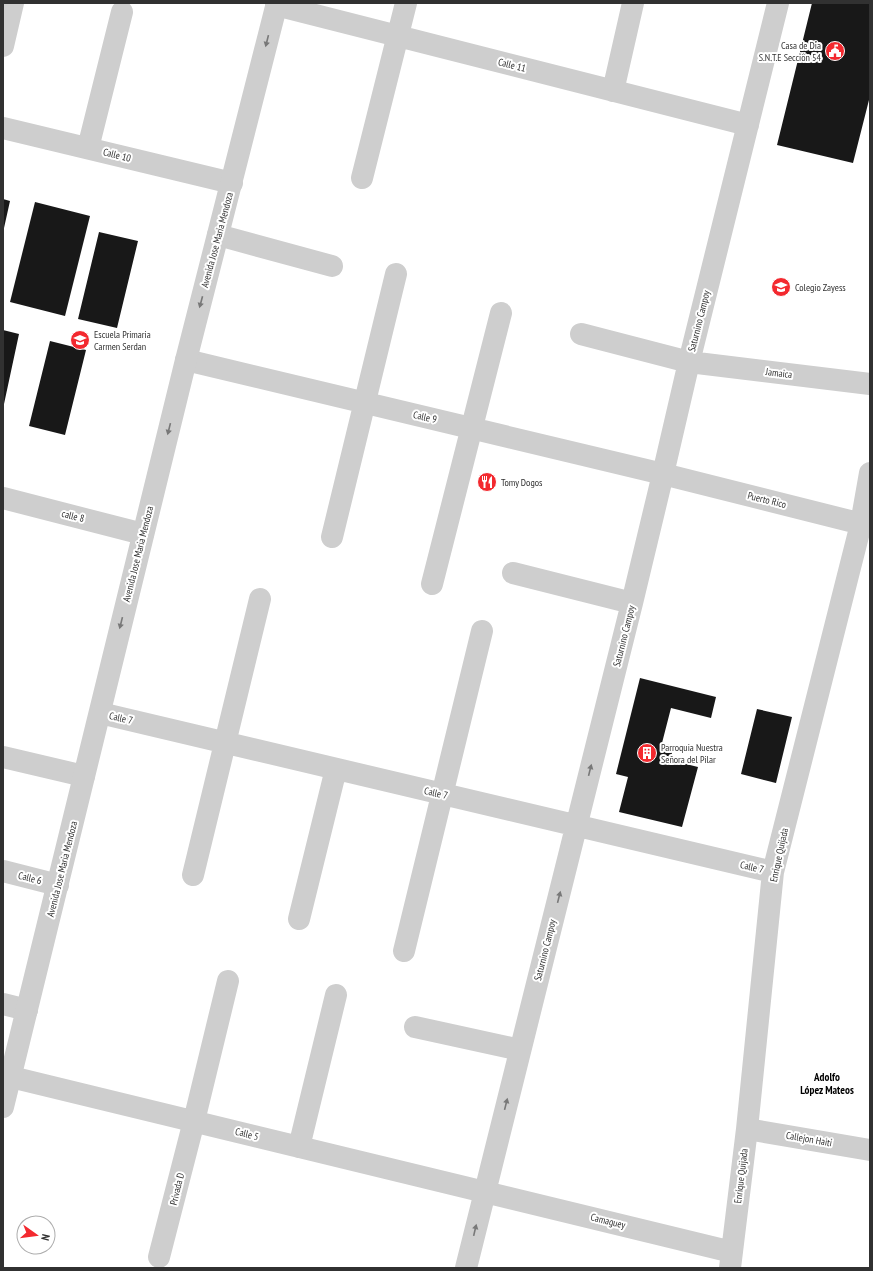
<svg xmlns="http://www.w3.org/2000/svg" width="873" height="1271" viewBox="0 0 873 1271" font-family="'PT Sans Narrow',sans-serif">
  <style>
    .building { fill: #181818 }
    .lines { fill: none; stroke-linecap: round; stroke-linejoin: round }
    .minor { stroke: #cecece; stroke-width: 22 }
    .tertiary { stroke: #cecece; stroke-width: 22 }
    .oneway { fill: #787878 }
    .labels { text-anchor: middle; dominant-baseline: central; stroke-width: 4; stroke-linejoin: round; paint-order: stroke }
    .poi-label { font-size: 10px; fill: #313131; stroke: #fff; text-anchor: start }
    .street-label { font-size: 10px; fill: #313131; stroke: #fff }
    .neighbourhood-label { font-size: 11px; font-weight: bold; fill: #000; stroke: #fff }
  </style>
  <rect width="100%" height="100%" fill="#fff"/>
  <path class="building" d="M812,3h58v97h-1l-16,63 -76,-18z
    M3,199l7,2 -6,27h-1z
    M35,202l55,14 -25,100 -55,-14z
    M99,232l39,9 -21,87 -39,-9z
    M3,330l16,4 -15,70h-1z
    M50,341l36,9 -21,85 -36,-9z
    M640,678l76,19 -5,21 -40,-10 -9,35 12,3 -4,14 28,7 -16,60 -63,-15 9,-35 -12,-3z
    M757,709l35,8 -16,66 -35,-9z"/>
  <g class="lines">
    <path class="minor" d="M276,5l472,120
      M3,46l10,-43
      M613,91l20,-88
      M3,128l229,55
      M88,148l34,-136
      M362,178l44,-175
      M218,235l114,31
      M581,334l108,28 181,22
      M186,360l477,114 207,52
      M3,498l140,36
      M332,537l64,-263
      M513,573l119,30
      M432,584l69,-271
      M100,713l673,159
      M3,757l81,19
      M3,871l55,14
      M193,875l67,-276
      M299,919l37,-150
      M404,951l78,-320
      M3,1004l24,6
      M415,1027l105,23
      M11,1077l721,175
      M747,1129l123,21
      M299,1147l37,-152
      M159,1257l35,-136 34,-140
      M466,1268l166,-665 31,-129 26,-112 89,-359
      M730,1268l17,-139 26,-257 88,-348 9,-51"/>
    <path class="tertiary" d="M3,1107l183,-747 91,-357"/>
  </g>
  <defs><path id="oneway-solid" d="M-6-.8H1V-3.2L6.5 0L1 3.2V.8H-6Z"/></defs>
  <g class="oneway">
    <use href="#oneway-solid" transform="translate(267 41) rotate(104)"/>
    <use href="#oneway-solid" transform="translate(201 302) rotate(105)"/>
    <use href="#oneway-solid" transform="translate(169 429) rotate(104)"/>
    <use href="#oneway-solid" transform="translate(121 623) rotate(104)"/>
    <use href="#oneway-solid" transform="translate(590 770) rotate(-76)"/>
    <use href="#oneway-solid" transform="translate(559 897) rotate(-76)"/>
    <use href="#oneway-solid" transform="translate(506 1104) rotate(-76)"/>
    <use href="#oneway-solid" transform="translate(475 1230) rotate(-77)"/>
  </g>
  <defs>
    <symbol id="civic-disc" viewBox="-11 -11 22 22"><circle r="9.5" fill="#f3292f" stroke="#fff"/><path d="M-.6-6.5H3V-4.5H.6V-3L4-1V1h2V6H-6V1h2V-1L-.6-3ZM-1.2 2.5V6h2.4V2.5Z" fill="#fff"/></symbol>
    <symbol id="school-disc" viewBox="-11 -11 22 22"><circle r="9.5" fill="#f3292f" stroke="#fff"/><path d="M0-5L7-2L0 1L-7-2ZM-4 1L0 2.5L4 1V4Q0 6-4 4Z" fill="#fff"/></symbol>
    <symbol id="restaurant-disc" viewBox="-11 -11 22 22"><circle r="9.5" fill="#f3292f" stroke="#fff"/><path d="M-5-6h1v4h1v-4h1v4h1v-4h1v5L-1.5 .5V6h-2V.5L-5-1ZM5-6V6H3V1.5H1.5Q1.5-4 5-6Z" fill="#fff"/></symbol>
    <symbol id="building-disc" viewBox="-11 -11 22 22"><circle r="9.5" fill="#f3292f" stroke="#fff"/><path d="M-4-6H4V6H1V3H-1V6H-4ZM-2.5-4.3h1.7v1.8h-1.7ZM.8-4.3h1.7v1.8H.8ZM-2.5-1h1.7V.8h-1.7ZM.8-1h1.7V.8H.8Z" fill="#fff"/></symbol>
  </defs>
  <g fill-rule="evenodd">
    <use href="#civic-disc" x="824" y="40" width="22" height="22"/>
    <use href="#school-disc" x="770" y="276" width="22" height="22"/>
    <use href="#school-disc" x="69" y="329" width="22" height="22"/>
    <use href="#restaurant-disc" x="476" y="471" width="22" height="22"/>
    <use href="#building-disc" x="636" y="742" width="22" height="22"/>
  </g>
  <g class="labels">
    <g class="poi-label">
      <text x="821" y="45" text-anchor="end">Casa de Dia<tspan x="821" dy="12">S.N.T.E Secciön 54</tspan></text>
      <text x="795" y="287">Colegio Zayess</text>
      <text x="94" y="334">Escuela Primaria<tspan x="94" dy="12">Carmen Serdan</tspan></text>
      <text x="501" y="482">Tomy Dogos</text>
      <text x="661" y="747">Parroquia Nuestra<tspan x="661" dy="12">Señora del Pilar</tspan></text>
    </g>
    <g class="street-label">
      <text transform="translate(512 65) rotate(14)">Calle 11</text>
      <text transform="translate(117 155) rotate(14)">Calle 10</text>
      <text transform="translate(217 240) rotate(-75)">Avenida Jose Maria Mendoza</text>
      <text transform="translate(699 321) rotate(-76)">Saturnino Campoy</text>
      <text transform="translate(779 373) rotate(7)">Jamaica</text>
      <text transform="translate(425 417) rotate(13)">Calle 9</text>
      <text transform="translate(767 500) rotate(14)">Puerto Rico</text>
      <text transform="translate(73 516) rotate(14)">calle 8</text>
      <text transform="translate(138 554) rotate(-76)">Avenida Jose Maria Mendoza</text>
      <text transform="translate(624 636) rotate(-76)">Saturnino Campoy</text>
      <text transform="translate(121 718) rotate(13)">Calle 7</text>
      <text transform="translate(436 793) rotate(13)">Calle 7</text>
      <text transform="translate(779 855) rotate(-78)">Enrique Quijada</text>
      <text transform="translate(752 867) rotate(13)">Calle 7</text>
      <text transform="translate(62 869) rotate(-76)">Avenida Jose Maria Mendoza</text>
      <text transform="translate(30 878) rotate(14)">Calle 6</text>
      <text transform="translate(545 950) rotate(-76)">Saturnino Campoy</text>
      <text transform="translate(247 1134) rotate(14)">Calle 5</text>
      <text transform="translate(809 1139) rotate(10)">Callejon Haiti</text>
      <text transform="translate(741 1176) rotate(-83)">Enrique Quijada</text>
      <text transform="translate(177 1189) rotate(-76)">Privada D</text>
      <text transform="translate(608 1221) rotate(14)">Camaguey</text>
    </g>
    <g class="neighbourhood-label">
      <text x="827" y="1077">Adolfo<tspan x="827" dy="13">López Mateos</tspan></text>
    </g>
  </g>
  <rect width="873" height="1271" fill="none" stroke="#313131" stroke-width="8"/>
  <g transform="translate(36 1235) rotate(104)"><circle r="19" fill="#ffffff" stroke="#adadad"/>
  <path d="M0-3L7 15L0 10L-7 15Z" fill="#f3292f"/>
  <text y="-6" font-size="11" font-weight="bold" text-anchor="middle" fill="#313131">N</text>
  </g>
</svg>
